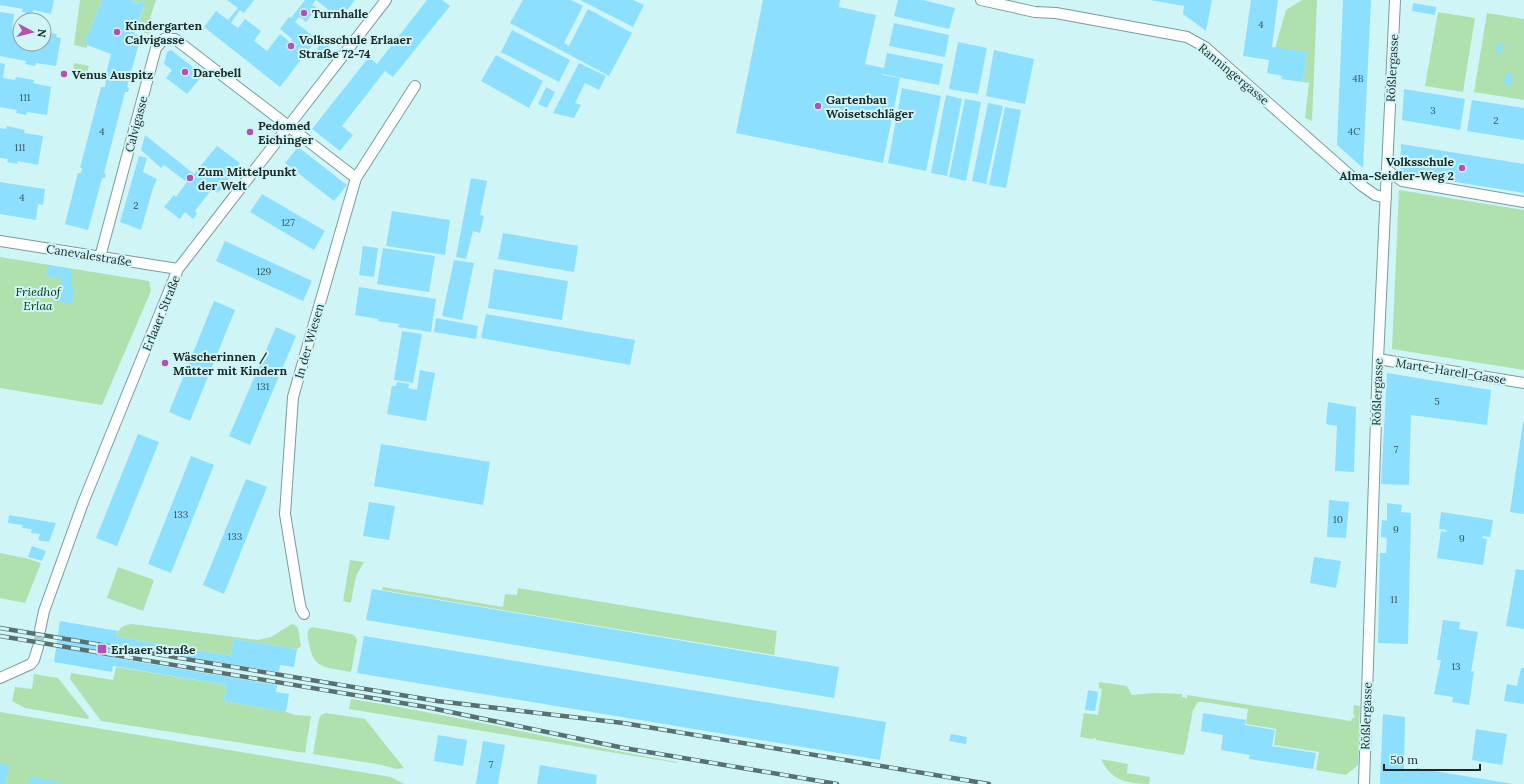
<svg xmlns="http://www.w3.org/2000/svg" width="1524" height="784" viewBox="0 0 1524 784" font-family="Lora,serif">
  <style>
    .green { fill: #afe1af }
    .building { fill: #8cdffe }
    .lines { fill: none; stroke-linecap: round; stroke-linejoin: round }
    .street-tunnel { stroke: #accccd; stroke-width: 10; stroke-dasharray: 10 5; stroke-linecap: butt }
    .street-casing { stroke: #799c9d; stroke-width: 12 }
    .street { stroke: #fff; stroke-width: 10 }
    .rail-casing { stroke: #5a7070; stroke-width: 4.5 }
    .rail { stroke: #d0f5f6; stroke-width: 3; stroke-dasharray: 9; stroke-linecap: butt }
    .poi-dot { fill: #b84fb2; stroke: #d0f5f6; stroke-width: 1.5 }
    .labels { text-anchor: middle; dominant-baseline: central; stroke-width: 4; stroke-linejoin: round; paint-order: stroke }
    .number-label { font-size: 10px; fill: #36565e }
    .poi-label { font-size: 12px; font-weight: bold; fill: #1a2828; stroke: #d0f5f6; text-anchor: start }
    .street-label { font-size: 12px; fill: #1a2828; stroke: #d0f5f6 }
    .park-label { font-size: 12px; font-style: italic; fill: #023308; stroke: #d0f5f6 }
  </style>
  <rect width="100%" height="100%" fill="#d0f5f6"/>
  <path class="green" d="M80,0h22l-18,44 3,1v3l-13,-3z
    M132,0h24l-6,18 3,1 -4,15 -13,-4 9,-27 -7,-2 -1,3z
    M1302,0h15l-5,121 -7,-3 4,-35 -6,-1 4,-30 -32,-4 11,-38z
    M1438,12l37,6 -12,74 -38,-6z
    M1487,13l37,6v81l-50,-8z
    M74,63l15,3 -4,14 -12,-3z
    M1399,190l125,20v160l-132,-21z
    M0,257l149,24 2,10 -49,114 -102,-17z
    M0,553l29,6 12,4 -16,40 -25,-5z
    M350,560l14,2 -8,14 -5,26 -1,1 -7,-2z
    M118,567l36,13 -11,31 -36,-13z
    M383,587l120,20 2,-13 12,1 1,-7 259,43 -3,24 -392,-65z
    M132,624l126,16 13,-3 19,-12 4,-1 4,4 3,18 -4,3 -63,-10 -3,17 -114,-19c1,-9 6,-12 15,-13z
    M312,627l40,7 3,2 2,4 -6,32c-23,-5 -37,-1 -42,-28 -1,-5 -3,-10 0,-15z
    M116,667l110,18 -2,16 62,11 9,3 16,1 -6,37 -204,-32 -31,-42 1,-6 42,7z
    M34,674l24,4 31,39 -1,2 -63,-11 -13,-7 3,-14 17,2z
    M1099,682l28,4 5,9 21,-2 29,1v3l5,1v-3l164,26 1,-3h2l1,-2 -2,-1 1,-10 6,1 -2,59 -12,10 -30,-5 3,-18 -45,-7 2,-16 -30,-5 2,-15 -45,-7h-5l-5,8 -8,42 -2,3 -87,-15v-2l-5,1 -11,-2 4,-24 14,2 4,-26 -3,-1z
    M351,699c110,17 217,44 326,63v1l-328,-54z
    M0,712l391,65 13,7h-404z
    M326,713l39,6 39,49 -7,1 -20,-5 -64,-10 6,-35 2,-4z
    M1101,759l27,5 -1,9 23,4 -1,7c-21,0 -39,-4 -48,-25z"/>
  <path class="building" d="M0,0h54l-3,14 -18,-4 -1,4 -10,-2 1,-3 -23,-4z
    M102,0h30l5,4 1,-3 7,2 -11,31 7,2 -14,51 2,1 -1,4h-3l-21,81 2,1 -1,4h-3l-14,52 -23,-6 13,-51h3l1,-5h-2l21,-81h4l1,-5 -2,-1 7,-27 -27,-10z
    M227,0h27l-10,13 -4,-3 -9,13 7,5 7,-9 16,12 -7,10 13,10 13,-17 10,8 2,-3 -12,-10 9,-12 2,1 14,-18h50l-15,19 -24,-19 -4,5 5,3 -11,14 -7,-5 -4,5 22,17 -37,48 -76,-60 12,-16 12,9 10,-12z
    M427,0h15l8,6 -57,71 -8,-6 -43,55 11,9 -13,16 -28,-22 57,-72 8,7z
    M523,0h48l12,6 -19,37 5,3 19,-37 44,24 -23,43 -99,-53z
    M580,0h53l11,5 -11,22z
    M763,0h77l-1,7 37,8 -11,49 19,4 3,-15 56,11 -4,21 -57,-11v1l18,3 -17,85 -147,-30z
    M898,0h25l32,8 -6,21 -55,-13z
    M1150,0h62l-6,31 -23,-17 1,-8z
    M1251,0h27l-6,47 35,5 -4,30 -22,-3 1,-3 -15,-3 2,-13 -26,-4z
    M1343,0h28l-8,168 -26,-23z
    M1413,3l23,4 -1,8 -23,-4z
    M0,12l14,2 -2,15 8,1v14h24v-9h2l1,-3 10,2 -1,3 5,1 -5,28 -20,-3 -1,3 -10,-2 1,-3 -26,-5z
    M894,23l55,12 -4,22 -56,-11z
    M512,30l58,30 -11,22 -58,-30z
    M322,41l8,6 -6,8 -7,-6z
    M958,42l29,6 -9,46 -29,-5z
    M1497,43l6,1 -2,10h-5z
    M171,50l32,25 -16,19 -21,-16 6,-8 -8,-6 3,-12z
    M994,50l40,9 -9,45 -39,-8z
    M496,55l47,26 -14,27 -48,-27z
    M0,63l5,1 -2,14 12,2 1,-3 18,3 -1,3 18,4 -4,28 -20,-3 -1,3 -10,-2 1,-3 -17,-3z
    M579,63l27,13 -7,14 -14,-7 -10,20 6,2 -7,13 -21,-5z
    M1506,73l7,1 -2,12 -7,-2z
    M546,87l9,5 -8,16 -9,-4z
    M902,88l39,8 -15,75 -38,-8z
    M1404,89l61,10 -5,31 -58,-10z
    M946,95l16,4 -15,77 -16,-3z
    M965,99l16,3 -15,79 -17,-4z
    M1472,100l52,8v32l-57,-9z
    M988,103l15,3 -17,78 -14,-3z
    M1005,107l16,3 -15,78 -17,-3z
    M7,126l18,4 -1,3 19,3 -5,29 -20,-4 -1,3 -10,-2 1,-3 -8,-1v-30l6,1z
    M145,135l49,39 23,-28 23,17 -22,30 -6,-4 -17,22 2,3 -4,5 -8,-7 -5,7 -16,-12 10,-12 2,2 11,-15 -23,-17 -3,3 -20,-18z
    M1401,144l123,20v29l-124,-20z
    M298,147l49,38 -13,16 -49,-38z
    M139,156l8,2 -4,14 14,7 -4,9 -12,42 -21,-8z
    M471,178l16,3 -7,34 4,1 -4,17 -7,-2 -7,28 -10,-2z
    M0,182l45,7 -2,16 -5,-1 -2,16 -36,-6z
    M262,194l63,37 -11,19 -64,-38z
    M392,211l58,9 -5,35 -59,-9z
    M503,233l75,13 -4,26 -76,-13z
    M225,241l87,40 -9,20 -87,-40z
    M363,246l15,2 -4,29 -15,-2z
    M383,248l52,8 -6,36 -52,-8z
    M454,260l20,3 -12,57 -20,-4z
    M48,265l24,4 -1,18 3,1 -2,16 -16,-3 1,-4h-6l1,-9 6,1 1,-4 2,1v-8l-15,-2z
    M494,269l74,12 -6,39 -74,-12z
    M359,287l77,12 -5,33 -33,-5 1,-3 -21,-3v-2l-23,-4z
    M214,301l21,9 -45,111 -21,-9z
    M486,314l149,26 -5,25 -149,-27z
    M436,318l42,8 -2,13 -42,-7z
    M276,327l20,9 -46,109 -21,-9z
    M402,331l20,3 -9,49 -19,-3z
    M420,370l15,3 -9,48 -39,-7 5,-28h4l1,-4 12,2 -1,4 9,2z
    M1387,373l104,17 -4,35 -76,-10 -2,70 -28,-1z
    M1328,402l28,5 -2,65 -19,-1 2,-45 -11,-2z
    M1523,422h1v92l-14,-2z
    M138,434l21,8 -42,104 -21,-8z
    M381,444l109,18 -7,43 -109,-19z
    M191,456l23,9 -43,108 -23,-9z
    M246,479l21,8 -43,107 -21,-9z
    M1329,500l20,2 -3,36 -19,-1z
    M369,502l26,4 -6,34 -26,-4z
    M1387,503l15,2 -1,7 10,1 -3,131 -30,-1 2,-90h6l1,-15 -6,-1 1,-17 5,1z
    M1441,512l52,8 -3,17 -7,-1 -1,2 5,1 -4,26 -46,-7 4,-27 5,1 1,-2 -8,-1z
    M9,515l47,8 -7,19 -11,-2 2,-6 -9,-1 1,-4 -10,-1 1,-3 -15,-2z
    M32,546l14,5 -4,10 -14,-4z
    M1314,557l27,4 -5,27 -26,-5z
    M1516,569l8,1v59l-18,-3z
    M372,589l467,78 -5,31 -468,-78z
    M1443,620l17,2 -1,7 19,3 -7,40 3,-1 -5,34 -17,-3 1,-5 -19,-3 7,-34h-4z
    M60,621l58,10 -1,6 114,19 3,-17 63,10 -3,18 -14,-2 -1,7 -163,-27 -2,13 163,27 -1,7 13,2 -3,18 -62,-11 2,-16 -113,-19 -1,6 -58,-10z
    M364,636l522,86 -6,38 -523,-87z
    M1521,668h3v36l-20,-3 3,-17 10,2z
    M1088,690l10,2 -3,19 -10,-1z
    M1203,713l43,7 -1,5 30,5 -3,16 44,7 -3,16 -64,-10 1,-4 -29,-5 2,-15 -22,-4z
    M1383,714l22,3 -1,52 11,1 1,-2 97,16h-133z
    M1476,729l31,5 -5,31 -30,-5z
    M951,734l16,3 -1,7 -17,-3z
    M438,735l29,5 -4,26 -29,-5z
    M483,741l22,4 -7,39h-22z
    M0,763l9,2 -4,19h-5z
    M540,765l57,10 -1,9h-59z
    M31,777l29,5v2h-31z"/>
  <g class="lines">
    <path class="street-tunnel" d="M38,647l2,-17"/>
    <defs>
      <path id="street" d="M981,0l54,12 21,1 131,24 18,10 156,138 14,10 11,3
        M1387,170l15,11 122,21
        M0,241l178,28
        M100,257l56,-209 8,-9h11l181,139
        M1378,359l146,24
        M304,614l-3,-5 -2,-10 -14,-85 8,-117 63,-219 59,-92
        M40,630l4,-19 39,-108 95,-234 208,-269
        M0,678l31,-14 3,-4 4,-13
        M1364,784l14,-425 17,-359"/>
    </defs>
    <use href="#street" class="street-casing"/>
    <use href="#street" class="street"/>
    <defs>
      <path id="rail" d="M0,628l437,73 186,22 366,61
        M0,636l426,71 198,41 213,36"/>
    </defs>
    <use href="#rail" class="rail-casing"/>
    <use href="#rail" class="rail"/>
  </g>
  <g class="poi-dot">
    <circle cx="304" cy="13" r="4"/>
    <circle cx="117" cy="32" r="4"/>
    <circle cx="291" cy="46" r="4"/>
    <circle cx="185" cy="72" r="4"/>
    <circle cx="64" cy="74" r="4"/>
    <circle cx="818" cy="106" r="4"/>
    <circle cx="250" cy="132" r="4"/>
    <circle cx="1462" cy="168" r="4"/>
    <circle cx="190" cy="178" r="4"/>
    <circle cx="165" cy="363" r="4"/>
    <rect x="97" y="644" width="10" height="10" rx="2"/>
  </g>
  <g class="labels">
    <g class="number-label">
      <text x="1261" y="24">4</text>
      <text x="1358" y="78">4B</text>
      <text x="25" y="97">111</text>
      <text x="1433" y="110">3</text>
      <text x="1496" y="120">2</text>
      <text x="102" y="131">4</text>
      <text x="1354" y="131">4C</text>
      <text x="20" y="147">111</text>
      <text x="22" y="197">4</text>
      <text x="136" y="205">2</text>
      <text x="288" y="222">127</text>
      <text x="264" y="271">129</text>
      <text x="263" y="386">131</text>
      <text x="1437" y="401">5</text>
      <text x="1396" y="449">7</text>
      <text x="181" y="514">133</text>
      <text x="1338" y="519">10</text>
      <text x="1396" y="529">9</text>
      <text x="235" y="536">133</text>
      <text x="1462" y="538">9</text>
      <text x="1394" y="599">11</text>
      <text x="1456" y="666">13</text>
      <text x="491" y="764">7</text>
    </g>
    <g class="poi-label">
      <text x="312" y="13">Turnhalle</text>
      <text x="125" y="25">Kindergarten<tspan x="125" dy="14">Calvigasse</tspan></text>
      <text x="299" y="39">Volksschule Erlaaer<tspan x="299" dy="14">Straße 72-74</tspan></text>
      <text x="193" y="72">Darebell</text>
      <text x="72" y="74">Venus Auspitz</text>
      <text x="826" y="99">Gartenbau<tspan x="826" dy="14">Woisetschläger</tspan></text>
      <text x="258" y="125">Pedomed<tspan x="258" dy="14">Eichinger</tspan></text>
      <text x="1454" y="161" text-anchor="end">Volksschule<tspan x="1454" dy="14">Alma-Seidler-Weg 2</tspan></text>
      <text x="198" y="171">Zum Mittelpunkt<tspan x="198" dy="14">der Welt</tspan></text>
      <text x="173" y="356">Wäscherinnen /<tspan x="173" dy="14">Mütter mit Kindern</tspan></text>
      <text x="111" y="649">Erlaaer Straße</text>
    </g>
    <g class="street-label">
      <text transform="translate(1392 68) rotate(-87)">Rößlergasse</text>
      <text transform="translate(1234 74) rotate(40)">Ranningergasse</text>
      <text transform="translate(136 124) rotate(-75)">Calvigasse</text>
      <text transform="translate(89 255) rotate(9)">Canevalestraße</text>
      <text transform="translate(161 313) rotate(-68)">Erlaaer Straße</text>
      <text transform="translate(309 341) rotate(-74)">In der Wiesen</text>
      <text transform="translate(1451 371) rotate(9)">Marte-Harell-Gasse</text>
      <text transform="translate(1377 392) rotate(-88)">Rößlergasse</text>
      <text transform="translate(1366 716) rotate(-88)">Rößlergasse</text>
    </g>
    <g class="park-label">
      <text x="38" y="291">Friedhof<tspan x="38" dy="14">Erlaa</tspan></text>
    </g>
  </g>
  <g transform="translate(32 32) rotate(97)"><circle r="19" fill="#d0f5f6" stroke="#87a3a4"/>
  <path d="M0-3L7 15L0 10L-7 15Z" fill="#b84fb2"/>
  <text y="-6" font-size="11" font-weight="bold" text-anchor="middle" fill="#1a2828">N</text>
  </g>
  <path d="M1384 764v6h96v-6" fill="none" stroke="#1a2828" stroke-width="2"/>
  <text x="1390" y="764" font-size="12" fill="#1a2828" stroke="#d0f5f6" stroke-width="3" paint-order="stroke">50 m</text>
</svg>
